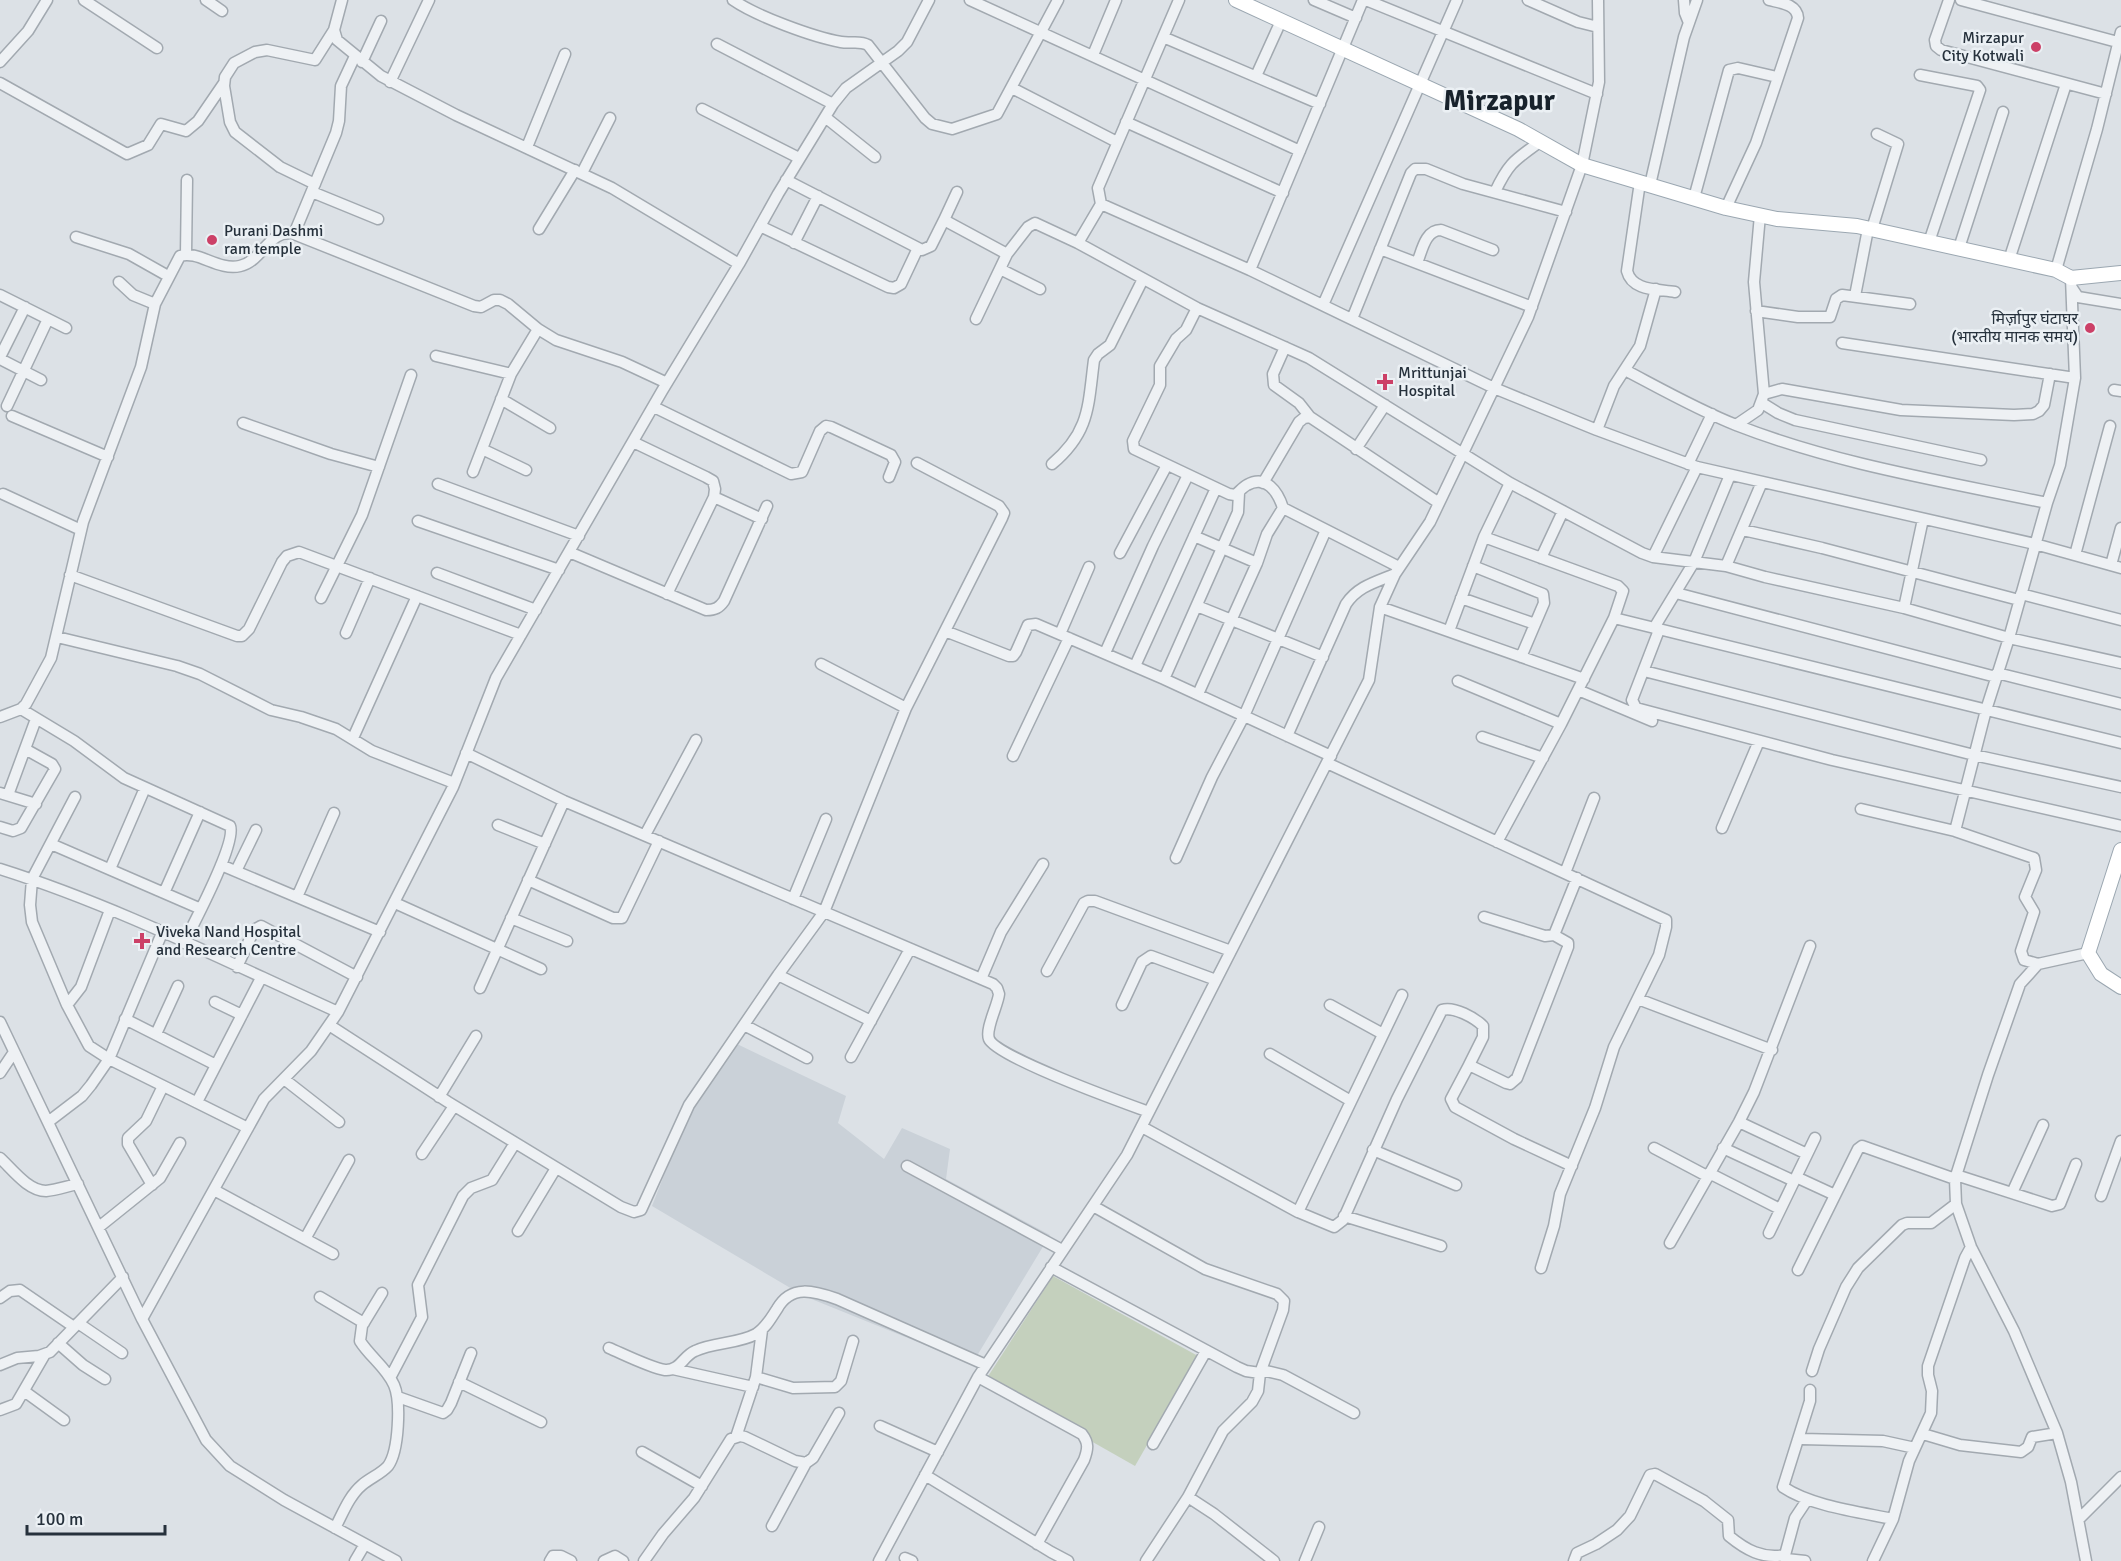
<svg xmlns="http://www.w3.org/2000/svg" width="2121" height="1561" viewBox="0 0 2121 1561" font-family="Signika,'Noto Sans Devanagari',sans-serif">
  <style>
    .built { fill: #cad1d8 }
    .green { fill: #c4d0bd }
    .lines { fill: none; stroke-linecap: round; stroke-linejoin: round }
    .minor-casing { stroke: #a2a9b0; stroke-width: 13 }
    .major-casing { stroke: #9ba7b1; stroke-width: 16 }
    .minor { stroke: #eef1f4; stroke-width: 10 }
    .major { stroke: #fff; stroke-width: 14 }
    .poi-dot { fill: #cc4067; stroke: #ebf0f4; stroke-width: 2 }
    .labels { text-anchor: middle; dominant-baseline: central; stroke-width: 5; stroke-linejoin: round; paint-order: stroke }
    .poi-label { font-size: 16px; fill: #26313c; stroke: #ebf0f4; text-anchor: start }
    .town-label { font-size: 28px; font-weight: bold; fill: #18222c; stroke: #ebf0f4 }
  </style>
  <rect width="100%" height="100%" fill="#dce1e6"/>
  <path class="built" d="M737,1044l109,52 -8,27 46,36 18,-31 48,21 -4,30 104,56 -78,129 -168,-68 -152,-90 34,-87z"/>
  <path class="green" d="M1053,1276l145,80 -63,110 -150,-85z"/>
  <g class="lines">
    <defs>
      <path id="minor" d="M84,0l73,48
        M206,0l16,11
        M342,0l-8,30 3,10 44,36 75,39 156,73 127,76
        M733,0c23,16 80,37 108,42 10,2 18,-2 27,3l57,73 7,6 20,5 45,-15 61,-114
        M970,0l330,151
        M1179,0l-81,188 3,16 149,66 244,118 103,42 100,37 338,77 86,24
        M1314,0l42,18
        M1366,0l231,94
        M1528,0l50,22 20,5
        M1684,0l1,13 4,10
        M1949,0l-14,40 1,6 5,4 165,44
        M1961,0l160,43
        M1163,37l157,67
        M717,44l116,60
        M1093,55l23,-55
        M0,62l28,-31 19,-31
        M362,62l19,-41
        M1920,75l57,11 3,4 -51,152
        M1256,76l25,-55
        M390,82l39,-82
        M0,83l127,71 21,-9 13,-21 25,7 12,-10 26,-38
        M1012,88l105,54
        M702,109l97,49
        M825,117l50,40
        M1126,122l157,71
        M527,147l38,-93
        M582,173l28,-55
        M786,180l136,70 9,-4 13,-26 63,34 21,-27 7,-4 43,20 23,-39
        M1640,182l-13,89c5,20 30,18 48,21
        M315,184l-35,-17 -45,-35 -5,-10 -6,-36 1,-9 9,-14 21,-11 12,-2 48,10 19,-30
        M1650,185l34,-148 13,-37
        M312,192l66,27
        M1495,192c14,-30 20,-32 46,-51
        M1694,198l35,-128 9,-2 39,9
        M1726,208l30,-65 42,-125c-1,-14 -17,-15 -29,-18
        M944,220l13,-28
        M760,226l128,61 6,1 7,-4 17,-36
        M539,229l36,-59
        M1872,229l26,-85 -21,-10
        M294,234l42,-101 3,-12 2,-35 14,-30
        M76,237l53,17 39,22
        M794,243l24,-47
        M1078,243l119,65 112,50 201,125 132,70 11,4 73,9 39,11 139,31 105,30 112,25
        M1959,248l44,-136
        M1380,249l152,58
        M186,254l1,-74
        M2009,260l57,-176
        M1417,263c5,-12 8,-33 24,-33l52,20
        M1000,269l40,20
        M1250,270l113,-270
        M2056,270l41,-141 24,-97
        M119,282l14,13 22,9
        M2072,288l6,9 43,7
        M0,295l66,33
        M1855,296l13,-67
        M1323,305l134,-305
        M1197,308l-11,22 -10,9 -16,27v19l-27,56 1,8 95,45 6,1c4,-3 8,-8 12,-10 19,-11 31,7 36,23
        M1756,311l42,6h32l6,-18 6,-4 68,9
        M976,319l31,-65
        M1352,319l59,-146 4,-4h11l37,15 103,28
        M1842,343l233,35
        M1285,347l-12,27 1,11 25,18 11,14
        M436,356l75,18
        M0,357l25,-50
        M0,359l41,21
        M1625,370c36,19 73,40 111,55 100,39 206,56 311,78
        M2114,390l7,1
        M1764,394l18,-5 119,21 113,5 19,-1 6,-3 5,-6 6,-31
        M501,399l49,29
        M1762,403l16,10 17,7 186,40
        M7,406l41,-87
        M654,407l137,67 11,-2 18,-41 6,-5 5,1 60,28 4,7 -6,15
        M12,416l96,41
        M243,423l88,31 48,13
        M1736,425l22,-15 6,-16 -10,-112 6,-67
        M1597,430l17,-44 26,-40 16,-57
        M633,442l73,35 7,4 2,8 -1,8 -47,97
        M482,449l44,21
        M1356,449l29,-44
        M1052,464c38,-32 36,-58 42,-104l4,-6 12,-9 33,-66
        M1688,464l24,-50
        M473,472l38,-98 27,-45
        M1263,483l36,-61 5,-4 6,-1 129,86
        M438,484l141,52
        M3,494l78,36
        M714,497l48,22
        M418,521l141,49
        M1743,530l79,18 197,52
        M1194,536l63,27
        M569,552l137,58c9,0 13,-2 18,-9l43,-95
        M1120,553l47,-88
        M2075,555l35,-129
        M1653,557l44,-90
        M1541,558l22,-47
        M2111,565l10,-37
        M1473,566l70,28 1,9 -23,54
        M1726,566l36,-84
        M437,573l99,37
        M70,575l167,61h5l7,-7 33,-67 5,-6 12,-4 222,83
        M1676,593l320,84
        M2021,594l100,26
        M321,598l41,-83 49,-140
        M1461,598l74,26
        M1197,606l126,51
        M1380,607l204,72
        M1904,608l19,-89
        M1614,618l507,125
        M1654,628l40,-66 36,-87
        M1659,630l-27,70 4,8 196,52 289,66
        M945,631l64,25h4l3,-4 12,-27 8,-1 128,55 167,77
        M1449,631l35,-94
        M346,633l24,-55
        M1060,634l29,-67
        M57,637l120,29 23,8 71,36 30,7 35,12 36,22 82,32
        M1105,653l48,-107 35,-71
        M821,664l85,44
        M1135,666l81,-178
        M1644,671l330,84 147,32
        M1997,673l124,31
        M1164,679l74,-167 1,-19
        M1458,681l103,43
        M1578,690l74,31
        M1198,694l59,-131 10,-29 16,-26 116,59
        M21,709l53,32 50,37 106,48c7,16 -36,97 -46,117
        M0,717l21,-8 5,-5 25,-46 32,-136 58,-155 14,-63 25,-48c18,-6 38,15 60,10 23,-5 29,-38 54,-32l180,72 7,1 13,-7h6l8,4 30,25 18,11 66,22 45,21
        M1287,736l59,-132c12,-18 30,-22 49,-30
        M1482,737l61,21
        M353,738l64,-142
        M466,753l98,48 429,183 4,4 2,6c-1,11 -14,35 -10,45 7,18 135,64 160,73
        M1013,756l56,-118
        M1327,763l339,157v7l-7,28 -45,92 -19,61 -35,86 -6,32 -13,42
        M0,793l36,11
        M8,795l28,-76
        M1861,809l94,22 79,27 2,12 -11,27 9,15 -13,39 3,9 14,4
        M498,825l47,19
        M0,827l13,4 8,-3 34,-59 -3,-5 -27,-15
        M1722,828l37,-87
        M1955,831l31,-121 23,-72 38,-135 13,-38 15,-87 -4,-100
        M645,835l51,-95
        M1497,842l64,-118 53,-106 9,-27 -5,-5 -134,-49 26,-54
        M51,844l150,65
        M1176,858l36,-81 32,-61 82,-186
        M221,865l159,67
        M0,869c117,37 227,93 338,143
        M110,869l35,-81
        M236,871l20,-41
        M1565,873l29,-75
        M528,880l85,38h9l37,-77
        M164,893l36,-81
        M297,897l37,-84
        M793,899l33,-80
        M395,903l146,66
        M110,910l-29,77 -14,18 22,41 20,13 139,69
        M1484,917l61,19 9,-1 23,-57
        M511,918l56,23
        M1554,935l14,8v4l-51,131 -7,6 -4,-1 -37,-18 -18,34 4,8 59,32 58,27
        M237,967l17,-37 7,-4 96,51
        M1047,971l37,-68 4,-2h7l136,50
        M778,975l93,46
        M981,979l20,-47 42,-68
        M480,988l84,-187
        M1638,999l134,51
        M215,1002l27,13
        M67,1005l-35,-83 -2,-17 2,-26 43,-82
        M1122,1005l20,-43 9,-6 65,24
        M1330,1005l53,29
        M125,1019l91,46
        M0,1022l142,297 64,121 24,26 54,34 112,61
        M329,1025l119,77 173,105 13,5 7,-2 48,-105 89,-130 46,-63 82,-204 96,-190 2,-5 -5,-7 -82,-43
        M744,1025l63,33
        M156,1034l22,-48
        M1270,1054l81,47
        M851,1057l59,-108
        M0,1073l14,-21
        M284,1079l55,43
        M439,1097l37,-61
        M197,1102l64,-124
        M48,1122l34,-26 9,-11 18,-26 53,-126
        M1739,1122l68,32
        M1142,1127l156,85 104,-217
        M1654,1148l53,28
        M1723,1148l71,33
        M1373,1150l83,35
        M422,1154l32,-48
        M0,1158c12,11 28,33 46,33 10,-1 22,-5 32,-7
        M907,1166l155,84
        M1709,1173l71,36
        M1956,1175l96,31 8,-2 16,-40
        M1796,1177l39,18
        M152,1185l-24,-41v-6l18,-17 17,-35
        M214,1190l119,64
        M2012,1193l31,-68
        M2101,1196l20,-55
        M1093,1206l112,63 72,25 7,7 -1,9 -23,63 -2,18 -6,11 -29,29 -35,66 26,17 60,47
        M1298,1212l36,15 9,-7 54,-121 45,-89c12,-4 33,8 41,16v11l-14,28
        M1344,1216l97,30
        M99,1227l61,-49 20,-35
        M518,1231l38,-63
        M1769,1233l46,-95
        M305,1239l44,-79
        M1670,1243l69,-121 15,-30 56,-146
        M1051,1267l186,100 9,4 14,2 6,-2 17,4 71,38
        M1798,1270l60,-121 4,-3 93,33
        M320,1297l44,26
        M0,1298l10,-7 10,-1 54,37
        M142,1319l122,-220 47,-48 27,-39 115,-225 43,-109 166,-287 77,-127 39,-70 55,-90 13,-16 52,-37 9,-9 22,-42
        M78,1323l44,30
        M58,1343l25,22 22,14
        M609,1348c14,6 42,20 56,22 15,1 18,-14 30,-19 19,-9 43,-7 61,-17 10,-6 15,-16 21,-25 14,-25 37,-18 60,-10l149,66
        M0,1365l17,-7 22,-2 11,-4 73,-75
        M673,1369l80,18
        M1812,1371l7,-22 27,-62 12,-19 44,-43 5,-2h24l25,-19
        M756,1377l37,11 42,-1 6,-6 12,-40
        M978,1377l104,57c7,9 6,15 2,26l-47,84
        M390,1378l32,-61 -4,-32 45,-89 8,-8 21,-8 23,-37
        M459,1382l82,40
        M1810,1390v11l-27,86c28,19 76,25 110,32
        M24,1391l40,29
        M398,1397l45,16 4,-3 4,-7 20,-50
        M0,1410l16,-6 29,-50
        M880,1426l58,26
        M1923,1434l37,11 61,7 7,-5 4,-10 25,-4
        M736,1437l20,-60 6,-47
        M1802,1439l81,2 32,7
        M1153,1444l53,-93
        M642,1452l60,34
        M925,1475l126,77 17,9
        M2079,1519l42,-42
        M772,1526l34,-63
        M335,1528c8,-15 14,-32 27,-43 8,-7 19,-11 26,-19 11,-15 13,-65 6,-81 -8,-18 -24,-28 -34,-44l2,-15 20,-33
        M905,1558l7,3
        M355,1561l10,-17
        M550,1561l3,-5h8l10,5
        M604,1561l11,-5 8,5
        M644,1561l19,-27 31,-36 37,-59 9,-3 5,1 50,24 11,2 7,-5 26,-45
        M879,1561l99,-184 149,-222 242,-475 11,-73 15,-33 35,-52 98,-205 54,-152 17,-83 -1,-82
        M1146,1561l42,-64
        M1305,1561l14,-34
        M1574,1561l3,-8 19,-9 21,-14 13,-14 20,-41 5,-1 49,27 24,19 1,16c17,14 33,23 56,19l1,4 19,2
        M1786,1561l-1,-6 10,-37 12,-18
        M1873,1561l20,-42 16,-58 22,-48 1,-22 -4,-16v-9l37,-108 6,-11
        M2086,1561l-15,-79 -14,-49 -43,-102 -43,-84 -15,-43 -1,-25 33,-104 32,-91 18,-20 50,-11"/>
      <path id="major" d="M1236,0l282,129 64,36 144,43 51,11 80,7 199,44 15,8 50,-5
        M2121,850l-33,103 13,21 20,13"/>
    </defs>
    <use href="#minor" class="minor-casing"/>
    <use href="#major" class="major-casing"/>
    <use href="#minor" class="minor"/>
    <use href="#major" class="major"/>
  </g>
  <g class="poi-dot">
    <circle cx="2036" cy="47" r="6"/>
    <circle cx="212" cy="240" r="6"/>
    <circle cx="2090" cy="328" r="6"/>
    <path d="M1382 373h6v6h6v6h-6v6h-6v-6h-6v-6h6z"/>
    <path d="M139 932h6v6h6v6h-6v6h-6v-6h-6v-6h6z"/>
  </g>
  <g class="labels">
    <g class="poi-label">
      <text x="2024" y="38" text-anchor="end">Mirzapur<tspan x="2024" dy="18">City Kotwali</tspan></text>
      <text x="224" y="231">Purani Dashmi<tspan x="224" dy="18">ram temple</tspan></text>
      <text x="2078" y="319" text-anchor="end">मिर्ज़ापुर घंटाघर<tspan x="2078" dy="18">(भारतीय मानक समय)</tspan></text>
      <text x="1398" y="373">Mrittunjai<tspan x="1398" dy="18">Hospital</tspan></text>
      <text x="156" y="932">Viveka Nand Hospital<tspan x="156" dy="18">and Research Centre</tspan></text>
    </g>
    <g class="town-label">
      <text x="1499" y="101">Mirzapur</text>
    </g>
  </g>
  <path d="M27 1525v9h138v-9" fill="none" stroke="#26313c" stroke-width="3"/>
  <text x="36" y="1525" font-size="18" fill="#26313c" stroke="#ebf0f4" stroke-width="4.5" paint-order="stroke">100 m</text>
</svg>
